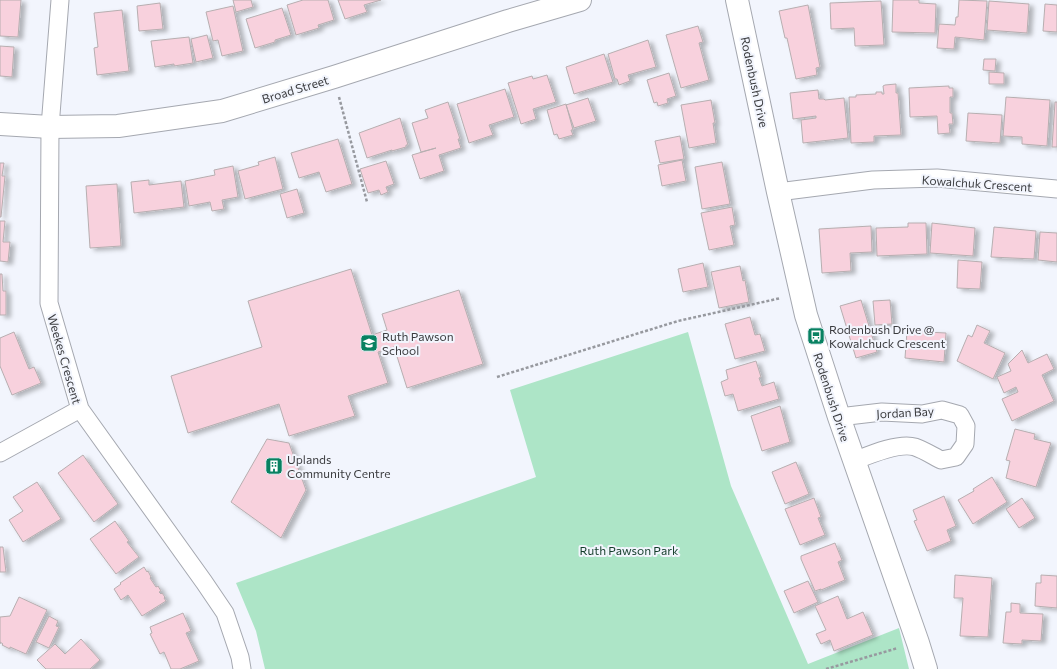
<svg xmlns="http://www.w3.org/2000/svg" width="1057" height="669" viewBox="0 0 1057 669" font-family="Commissioner,sans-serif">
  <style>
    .green { fill: #ade5c7 }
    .building { fill: #f8d1dd; stroke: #b7aeb0; filter: url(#shadow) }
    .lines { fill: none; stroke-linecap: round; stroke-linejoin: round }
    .street-casing { stroke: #a5a8b0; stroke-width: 19 }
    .secondary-casing { stroke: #a5a8b0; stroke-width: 24 }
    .path { stroke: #97999f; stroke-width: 2.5; stroke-dasharray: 3 2; stroke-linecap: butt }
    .street { stroke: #fff; stroke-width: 17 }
    .secondary { stroke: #fff; stroke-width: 22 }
    .labels { text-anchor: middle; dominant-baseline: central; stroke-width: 4; stroke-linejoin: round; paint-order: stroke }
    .street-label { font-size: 12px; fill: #3b3c3f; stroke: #f2f5fd }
    .poi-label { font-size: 12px; fill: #3b3c3f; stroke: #f2f5fd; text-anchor: start }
    .park-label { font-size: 12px; fill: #123c29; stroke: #f2f5fd }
  </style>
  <defs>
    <filter id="shadow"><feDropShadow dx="4.5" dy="2.5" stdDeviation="2" flood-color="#0004"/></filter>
  </defs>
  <rect width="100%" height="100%" fill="#f2f5fd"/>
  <path class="green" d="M688,332l43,154 77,178 91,-36 10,41h-644l-9,-38 -20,-48 300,-106 -26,-87z"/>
  <path class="building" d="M0,0h21l-3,37 -18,-1z
    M233,0h18l2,7 -17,5z
    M303,0h25l6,20 -16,5 1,3 -23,7 -9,-30z
    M338,0h43l-17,5 3,7 -22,7z
    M893,0h26v3l17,1 -1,29 -43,-1z
    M959,0l28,1 -3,39 -29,-3 -1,12 -17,-1 2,-24 16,1 1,-8h2z
    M881,1l3,44 -29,1 -1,-18 -23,1 -1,-26z
    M989,1l40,3 -2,29 -40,-3z
    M160,3l3,26 -24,2 -2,-25z
    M1045,4l12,1v27l-14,-1z
    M808,5l12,62 -4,1 1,7 -21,4 -9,-41h-2l-6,-27z
    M233,6l10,45 -21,5 -4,-16 -5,1 -7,-29z
    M282,8l9,27 -16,5v2l-20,6 -9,-29z
    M122,10l7,61 -32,4 -3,-27 4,-1 -4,-34z
    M698,26l5,16 -4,1 10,37 -28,8 -15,-53z
    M207,35l6,23 -17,4 -5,-23z
    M189,37l4,26 -19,3v-2l-19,3 -4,-26z
    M648,40l8,27 -28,8 2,6 -11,4 -2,-6h-2l-7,-25z
    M0,46l14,1 -2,30 -12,-1z
    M604,54l9,28 -39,12 -8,-27z
    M984,59h12l-1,12 -12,-1z
    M989,72l15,1v11h-15z
    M669,73l7,23 -9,3 1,4 -10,3 -1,-4 -3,1 -7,-23z
    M547,75l9,27 -23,7 3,10 -15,5 -13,-41 24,-7 1,3z
    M896,84v9h2l3,42 -27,1v6l-23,1 -2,-46h7v-2l20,-1v-2h6v2h2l-1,-8 2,-1z
    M949,86v2h4v9h-3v16h2l1,11h-4l1,9 -12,1 -1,-18 -27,1 -1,-29z
    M505,89l9,28 -25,8 4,10 -24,8 -12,-39z
    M818,90l1,9h5l1,1 19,-2 4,40 -45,5 -2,-23 15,-2v-2l-23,3 -3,-26z
    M1006,97l44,3 -3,46 -25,-2v-7l-19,-1z
    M588,98l8,23 -22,7 -8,-23z
    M711,100l4,23h-2l3,20 -27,5 -8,-43z
    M448,102l12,37h-2l3,9 -22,7 5,16 -24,8 -8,-24 24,-7 -15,4 -9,-29 16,-5 -3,-8z
    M1055,102h2v45h-5z
    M566,104l7,26h-2l2,5 -14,4 -2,-5 -3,1 -7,-25z
    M968,113l34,2 -2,28 -34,-2z
    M400,118l8,27h-2v2l-14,4v-1l-25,8 -8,-25z
    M680,136l4,23 -24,4 -5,-22z
    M338,139l14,45 -26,8 -7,-20 -20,6 -8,-25z
    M275,157l8,32 -38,10 -7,-28 21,-6 -1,-3z
    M682,160l4,21 -24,5 -4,-21z
    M386,161l8,23 -8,3 2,5 -7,3 -2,-5 -11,3 -8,-24z
    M722,162l8,42 -28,5 -7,-42z
    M0,163h4l-2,13h3l-4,41h-1z
    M233,166l5,31 -16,3 2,9 -12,2 -2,-9 -21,4 -4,-25 30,-6 -1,-5z
    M149,180v5l32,-4 3,26 -50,6 -3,-31z
    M117,184l4,62 -31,2 -4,-62z
    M297,189l7,24 -17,5 -7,-24z
    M732,207l3,18 -5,1 4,19 -25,5 -8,-37z
    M0,221h5l-2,21h7l-2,20 -8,-1z
    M908,223h18l1,31 -50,2 -1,-28 32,-1z
    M932,223l43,5 -2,28 -43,-3z
    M871,226l1,26 -22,1 1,18 -29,2 -3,-44z
    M994,227l42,4 -2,28 -43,-2z
    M1040,232l17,1v29l-19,-2z
    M958,260l24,2 -2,27 -23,-1z
    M703,263l5,24 -25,5 -5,-23z
    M740,266l3,15 2,-1 4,22 -30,6 -8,-36z
    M351,269l21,66 15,-5 -5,-16 77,-24 24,74 -76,24 -13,-41 -16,5 10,31 -40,13 7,20 -66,20 -10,-32 -91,29 -17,-57 91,-29 -14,-46z
    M0,274h2l1,17h3v24h-6z
    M861,300l16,52 -21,6 -16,-52z
    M890,300l2,24 -17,1 -2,-24z
    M750,317l5,18 5,-1 5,17 -30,8 -10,-35z
    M977,325l13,6 -6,12 21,10 -12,26 -36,-18 11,-26 4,2z
    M907,331l39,2 -2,29 -39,-4z
    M14,332l15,37 5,-2 7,16 -29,12 -12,-29v-28z
    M1022,350l6,13 19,-9 7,15 -12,6 12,26 -42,20 -10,-22 16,-7 -2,-5 -12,6 -7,-16 14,-6 -3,-7z
    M756,361l5,16 -2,1 3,8 12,-4 5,17 -41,12 -5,-17 -8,2 -4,-14 7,-3 -2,-9z
    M780,406l10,36 -28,9 -11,-35z
    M1015,429l20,5 -1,5 17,4 -15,44 -30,-9 4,-17 -4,-1z
    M267,439l22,4 17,47 -25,48 -50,-36z
    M83,455l35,49 -24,18 -36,-49z
    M796,462l13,32 -24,10 -13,-32z
    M992,477l15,25 -34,22 -15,-24 16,-9 -1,-2z
    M37,482l24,37 -38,23 -14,-22 14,-9 -10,-14z
    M944,496l12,30 -9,4 4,11 -24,10 -13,-30 3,-1 -4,-10z
    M814,498l7,19 -3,1 7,17 -25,10 -15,-36z
    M1022,498l13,20 -16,10 -13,-19z
    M115,521l14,20 -2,1 12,15 -23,17 -26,-35z
    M835,543l7,17 -4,2 7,18 -24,10v-1l-6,2 -14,-32v-3z
    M0,547h3l3,25h-6z
    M144,567l3,5 1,-1 3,6 -1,1 6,9 2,-1 3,5 -2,1 2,2 1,-1 3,4 -1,1 2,3 -24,15 -14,-21 -7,5 -7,-11 7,-5 -1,-1z
    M955,575l37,3 -4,59 -28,-1 3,-38h-9z
    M1041,575l16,1v32l-22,-2 1,-23h5z
    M808,581l10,21 -24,11 -10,-22z
    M838,596l9,23 16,-7 10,23 -39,16 -4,-11 -9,4 -5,-10 10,-4 -11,-24z
    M19,597l28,13 -21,44 -16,-7v2l-8,-4 1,-1 -3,-2v2v-27l10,-1z
    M1011,603l9,1v9l23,1 -2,27 -19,-1v4l-19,-1 3,-31h5z
    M183,613l8,18 -5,2 13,28 -19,8h-9l-7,-17 -4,2 -10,-20 2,-1 -2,-6z
    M49,616l9,5 -2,5 3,1 -10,21 -13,-6z
    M81,639l19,21 -10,9h-44l-9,-9 18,-16 10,10z"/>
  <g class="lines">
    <defs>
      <path id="street" d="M60,0l-10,127 -1,176 31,106 124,173 21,31 15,44 2,12
        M778,192l95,-12 64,-2 120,11
        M839,417l43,-5 40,2 20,-4 18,5 6,11 -1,18 -9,13 -15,3c-8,-4 -17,-10 -26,-13 -16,-5 -46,8 -61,14
        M0,453l80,-44"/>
      <path id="secondary" d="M737,0l41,192 28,123 33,102 79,226 8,26
        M0,124l50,3 68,-1 104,-15 112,-34 174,-56 72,-21"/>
    </defs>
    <use href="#street" class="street-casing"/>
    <use href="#secondary" class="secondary-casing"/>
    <path class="path" d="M339,97l28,105
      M497,377l181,-56 103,-23
      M826,669l72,-21"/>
    <use href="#street" class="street"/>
    <use href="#secondary" class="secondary"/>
  </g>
  <defs>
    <symbol id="bus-square" viewBox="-11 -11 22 22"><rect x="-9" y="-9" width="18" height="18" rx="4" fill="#088161" stroke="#f2f5fd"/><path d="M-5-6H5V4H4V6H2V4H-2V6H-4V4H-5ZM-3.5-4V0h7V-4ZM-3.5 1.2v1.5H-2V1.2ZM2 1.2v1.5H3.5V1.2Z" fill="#fff"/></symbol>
    <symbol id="school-square" viewBox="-11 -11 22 22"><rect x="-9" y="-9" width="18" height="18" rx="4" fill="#088161" stroke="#f2f5fd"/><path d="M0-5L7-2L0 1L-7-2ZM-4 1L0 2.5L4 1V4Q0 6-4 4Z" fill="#fff"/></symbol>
    <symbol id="building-square" viewBox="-11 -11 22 22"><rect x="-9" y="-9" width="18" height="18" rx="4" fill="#088161" stroke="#f2f5fd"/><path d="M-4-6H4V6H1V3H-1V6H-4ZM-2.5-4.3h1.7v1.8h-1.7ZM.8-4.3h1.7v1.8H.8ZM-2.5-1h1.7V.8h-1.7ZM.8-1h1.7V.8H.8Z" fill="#fff"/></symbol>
  </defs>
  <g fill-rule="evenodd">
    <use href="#bus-square" x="806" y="326" width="20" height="20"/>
    <use href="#school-square" x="359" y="333" width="20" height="20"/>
    <use href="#building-square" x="264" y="456" width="20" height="20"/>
  </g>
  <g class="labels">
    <g class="street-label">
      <text transform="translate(755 82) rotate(78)">Rodenbush Drive</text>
      <text transform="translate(295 89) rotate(-17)">Broad Street</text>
      <text transform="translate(977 183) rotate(4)">Kowalchuk Crescent</text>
      <text transform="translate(65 359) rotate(74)">Weekes Crescent</text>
      <text transform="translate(832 397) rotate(72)">Rodenbush Drive</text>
      <text transform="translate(905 412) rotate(-3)">Jordan Bay</text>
    </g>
    <g class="poi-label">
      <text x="829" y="329">Rodenbush Drive @<tspan x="829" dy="14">Kowalchuck Crescent</tspan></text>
      <text x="382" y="336">Ruth Pawson<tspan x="382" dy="14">School</tspan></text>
      <text x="287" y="459">Uplands<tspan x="287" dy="14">Community Centre</tspan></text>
    </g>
    <g class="park-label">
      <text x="629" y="550">Ruth Pawson Park</text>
    </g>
  </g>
</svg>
